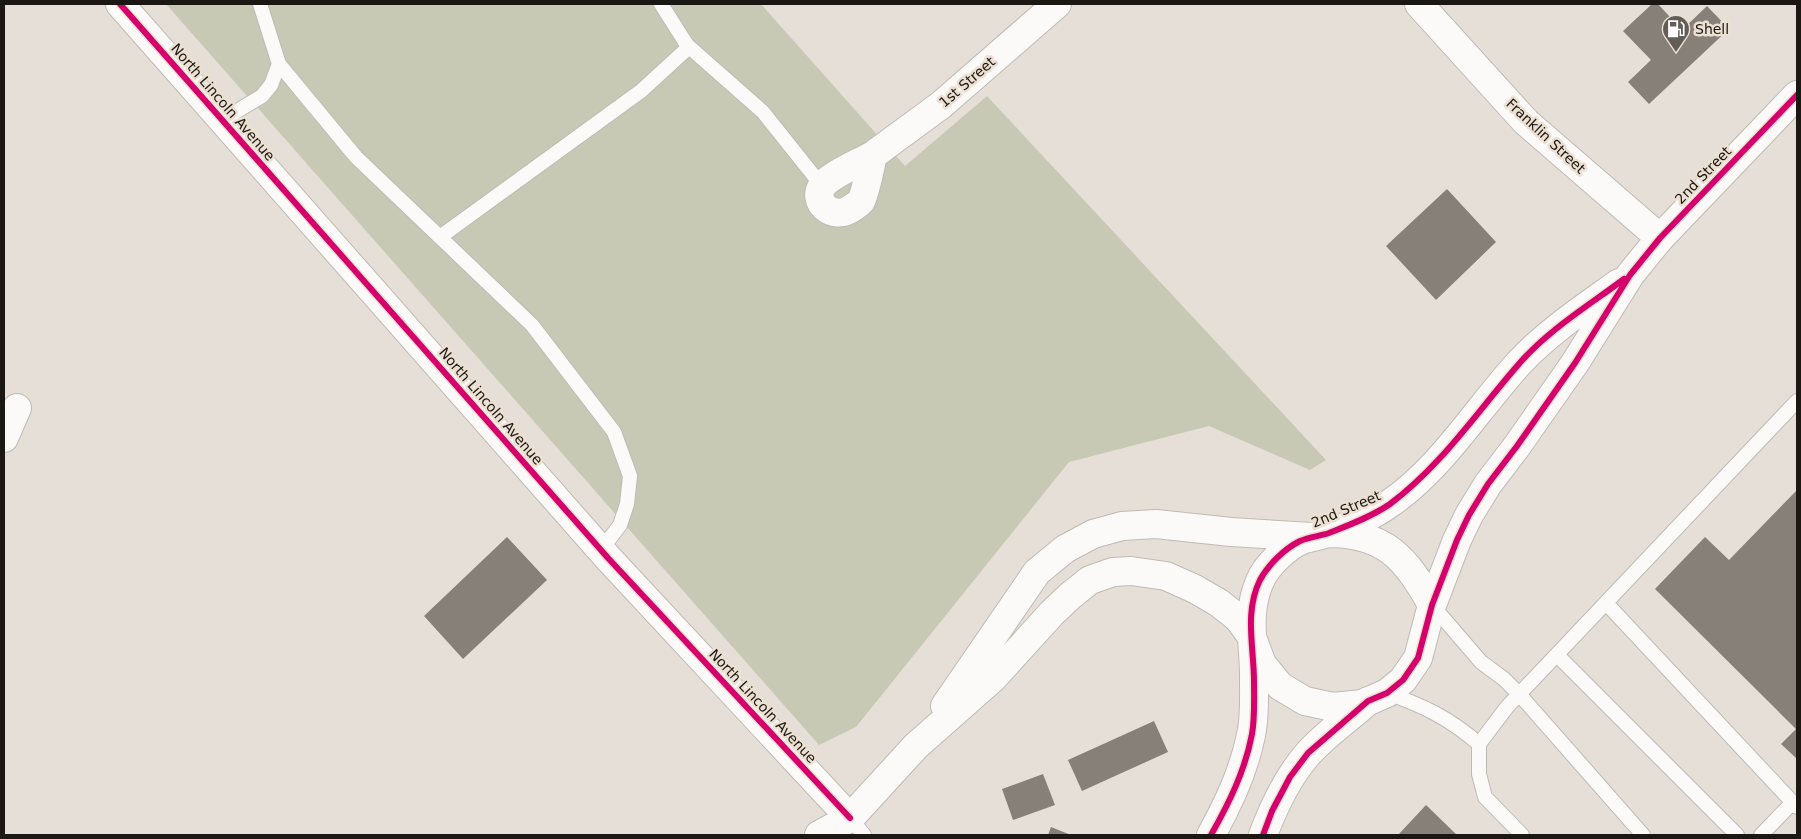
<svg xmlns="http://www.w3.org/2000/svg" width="1801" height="839" viewBox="0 0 1801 839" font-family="'DejaVu Sans',sans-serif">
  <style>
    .green { fill: #c7c9b4 }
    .building { fill: #878078 }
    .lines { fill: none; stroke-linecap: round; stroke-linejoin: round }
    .lane-casing { stroke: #c0bab4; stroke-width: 16 }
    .street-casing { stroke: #c0bab4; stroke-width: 30 }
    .primary-casing { stroke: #c0bab4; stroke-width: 30 }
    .lane { stroke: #fbfaf9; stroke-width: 14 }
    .street { stroke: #fbfaf9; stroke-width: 28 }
    .primary { stroke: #fbfaf9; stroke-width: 28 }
    .cycleway-casing { stroke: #ece0d2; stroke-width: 9 }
    .cycleway { stroke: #d6006c; stroke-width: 6 }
    .labels { text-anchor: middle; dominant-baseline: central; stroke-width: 5; stroke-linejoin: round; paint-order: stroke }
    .poi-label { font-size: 14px; fill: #1b1712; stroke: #ece0d2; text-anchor: start }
    .street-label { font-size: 14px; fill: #1b1712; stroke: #ece0d2 }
  </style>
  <rect width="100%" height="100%" fill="#e6dfd8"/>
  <path class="green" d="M166,4h595l144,162 82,-70 339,364 -16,10 -101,-44 -140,36 -213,265 -37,18z"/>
  <path class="building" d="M1652,4h6l24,26 25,-24 22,23 -80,75 -21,-22 23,-22 -28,-29z
    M1447,189l49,53 -60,58 -50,-54z
    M1797,490v269l-16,-15 15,-15 -141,-140 50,-52 24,23z
    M507,537l40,43 -84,79 -39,-43z
    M1154,721l14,31 -86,39 -14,-31z
    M1043,774l12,31 -42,15 -11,-31z
    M1426,805l31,30h-59z
    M1051,827l20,8h-23z"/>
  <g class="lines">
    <defs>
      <path id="lane" d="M661,4l26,41 76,67 59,74
        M279,64l77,93 176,168 82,107 16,44 -3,28 -7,21 -19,25
        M222,120l40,-24 9,-11 8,-21 -19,-60
        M440,237l201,-146 48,-44
        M1606,603l191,204
        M1432,605l49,57 23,17 15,15 124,141
        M1557,655l180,180
        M1387,693c37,13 62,25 92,51
        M850,818l14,17
        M1522,835l-37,-38 -6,-23v-30l28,-37 290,-306
        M1761,835l32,-33"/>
      <path id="street" d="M120,4l488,554 242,260
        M1419,4l107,118 134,116
        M873,155l68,-50 116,-101
        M873,155c-2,9 -8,40 -12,46 -1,2 -6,5 -9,7 -19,14 -42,-7 -29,-23 7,-10 38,-23 50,-30z
        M4,438l13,-30"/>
      <path id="primary" d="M1329,533c56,0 78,26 103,72
        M945,706l92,-134 28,-23 28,-15 29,-8 34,-2 75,8 81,5
        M819,835l31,-17 66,-72 77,-68 59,-65 18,-17 20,-16 23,-8 18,-1 35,5 29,13 24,14 19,15 14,19 10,27 18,22 25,15 28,6 29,-3 25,-11 16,-13 15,-22 14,-53 25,-65 12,-25 19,-31 29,-38 58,-83 55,-88 30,-37 137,-143
        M1211,835c18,-32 33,-64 40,-100 4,-17 3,-36 3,-53 1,-34 -9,-68 6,-101 6,-15 27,-35 42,-41 9,-3 18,-4 26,-7 20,-7 44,-16 61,-29 52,-35 88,-95 130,-141 29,-31 65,-55 100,-80
        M1263,835c11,-29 24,-57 44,-80 17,-20 41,-36 61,-54"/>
    </defs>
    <use href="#lane" class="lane-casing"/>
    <use href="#street" class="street-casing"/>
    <use href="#primary" class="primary-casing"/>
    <use href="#lane" class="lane"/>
    <use href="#street" class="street"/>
    <use href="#primary" class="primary"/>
    <defs>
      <path id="cycleway" d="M120,4l488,554 242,260
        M1211,835c18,-32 34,-64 41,-101 3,-16 2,-36 2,-53 0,-33 -10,-69 6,-101 8,-15 24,-31 40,-39 9,-4 20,-5 29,-8 20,-8 44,-17 61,-29 51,-38 87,-92 128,-139 30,-35 70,-59 106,-86
        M1263,835l9,-24 18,-34 18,-24 60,-52 19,-8 16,-13 15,-22 14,-53 25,-65 12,-25 19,-31 29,-38 58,-83 55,-88 30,-37 137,-143"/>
    </defs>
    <use href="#cycleway" class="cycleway-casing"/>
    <use href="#cycleway" class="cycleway"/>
  </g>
  <defs>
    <symbol id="fuel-pin" viewBox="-11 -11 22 30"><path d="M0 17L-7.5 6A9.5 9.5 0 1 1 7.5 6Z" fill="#625d57" stroke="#ece0d2"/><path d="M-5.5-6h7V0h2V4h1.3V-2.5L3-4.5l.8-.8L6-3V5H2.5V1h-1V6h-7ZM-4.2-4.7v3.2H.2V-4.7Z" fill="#fff"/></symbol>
  </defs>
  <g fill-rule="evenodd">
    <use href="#fuel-pin" x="1660" y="13" width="32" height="43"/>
  </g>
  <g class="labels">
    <g class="poi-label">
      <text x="1695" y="29">Shell</text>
    </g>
    <g class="street-label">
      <text transform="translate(967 82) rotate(-41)">1st Street</text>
      <text transform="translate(223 102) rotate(49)">North Lincoln Avenue</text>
      <text transform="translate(1546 136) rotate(43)">Franklin Street</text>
      <text transform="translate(1703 175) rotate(-46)">2nd Street</text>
      <text transform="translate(491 406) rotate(49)">North Lincoln Avenue</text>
      <text transform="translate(1346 509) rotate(-23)">2nd Street</text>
      <text transform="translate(763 706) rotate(47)">North Lincoln Avenue</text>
    </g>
  </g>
  <rect width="1801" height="839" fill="none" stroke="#1b1712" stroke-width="10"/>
</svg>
